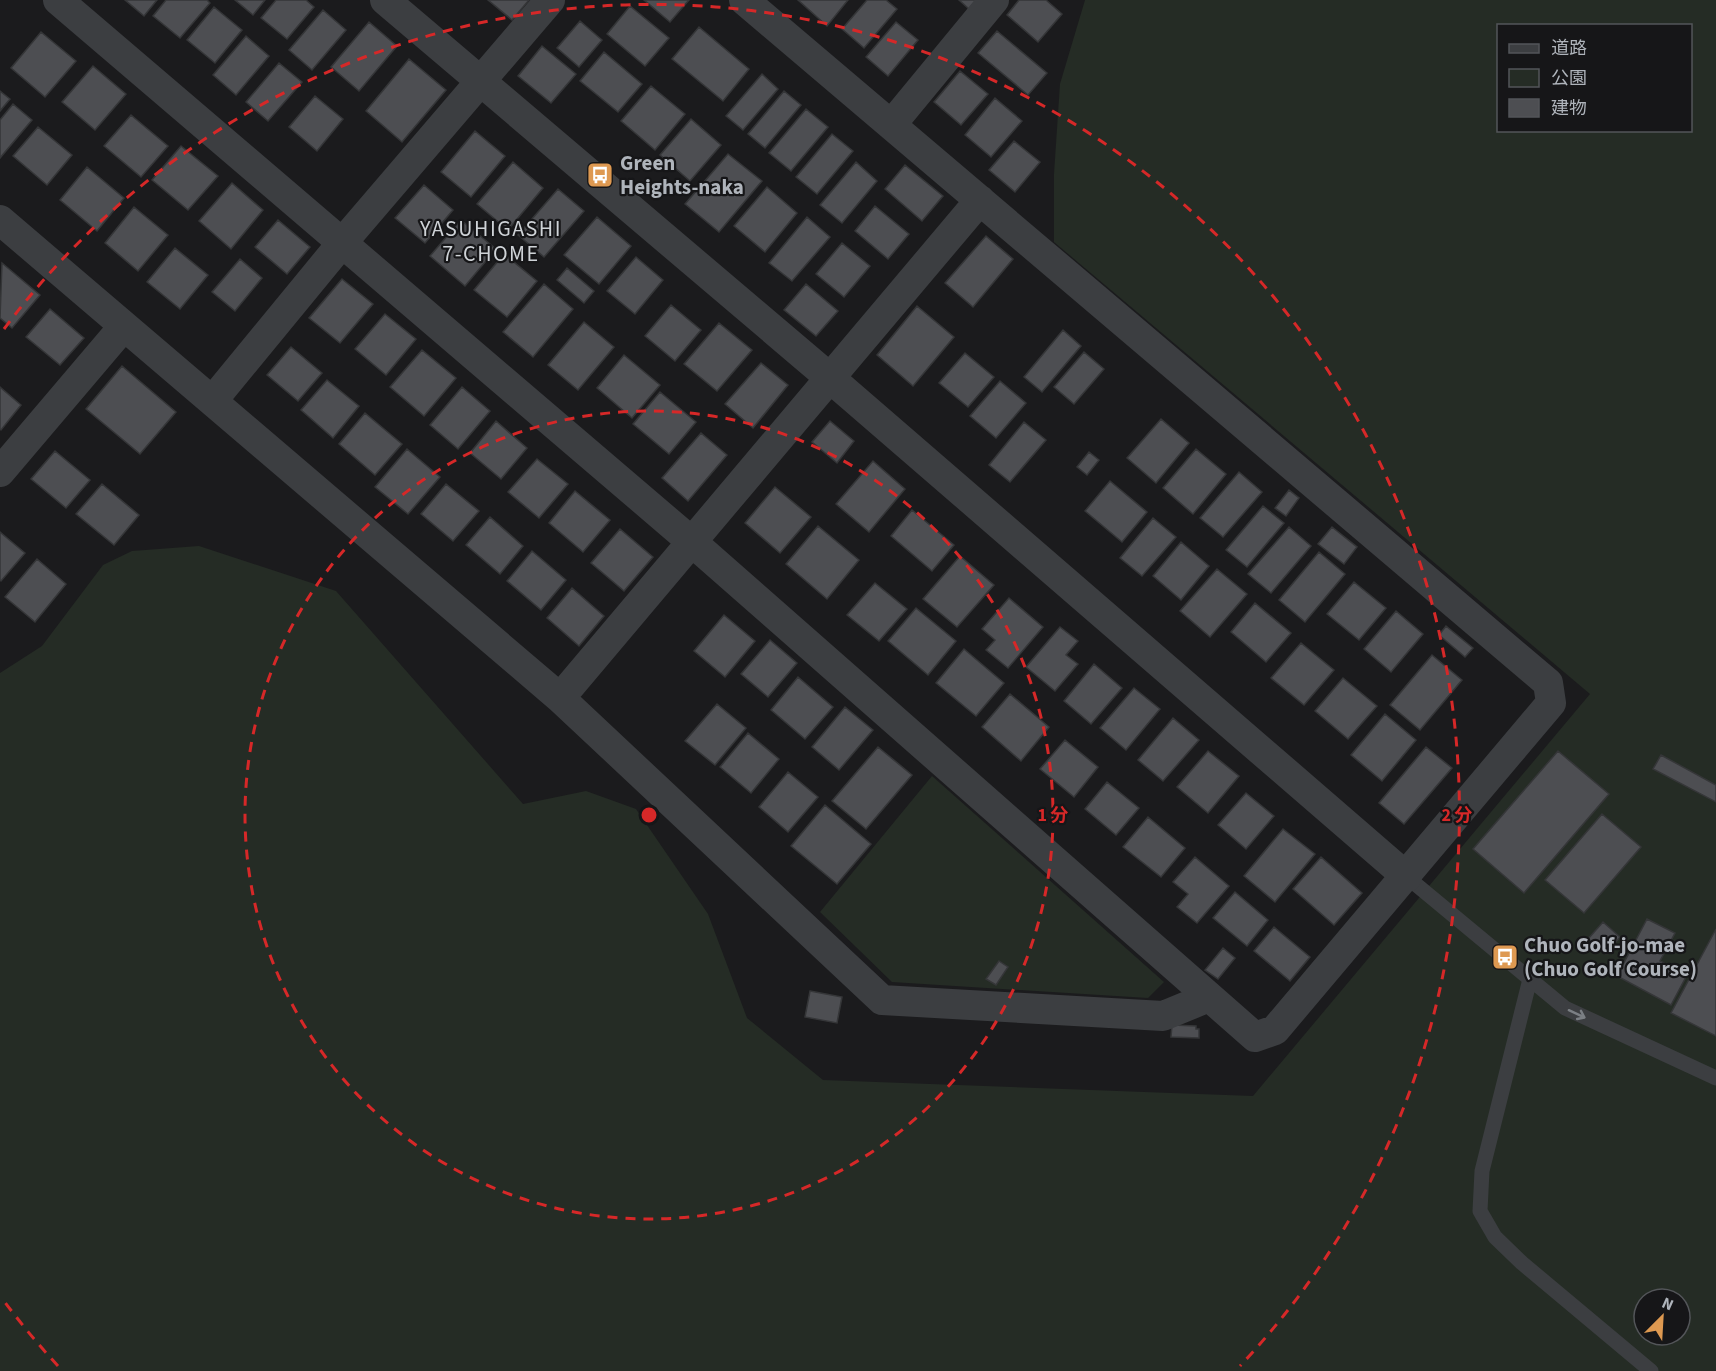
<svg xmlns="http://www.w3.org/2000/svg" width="1716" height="1371" viewBox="0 0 1716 1371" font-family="'Source Sans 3','Noto Sans JP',sans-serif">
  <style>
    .green { fill: #252c25; fill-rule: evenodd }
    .building { fill: #4d4e52; stroke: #353638; stroke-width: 1.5 }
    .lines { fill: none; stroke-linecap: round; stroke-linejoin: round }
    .lane { stroke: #3c3e41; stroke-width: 15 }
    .street { stroke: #3c3e41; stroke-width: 30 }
    .oneway { stroke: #7b7f84 }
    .ring { fill: none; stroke: #d62828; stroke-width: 3; stroke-dasharray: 10 8 }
    .labels { text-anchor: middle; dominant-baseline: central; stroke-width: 4.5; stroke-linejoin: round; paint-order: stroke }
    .poi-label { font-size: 21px; font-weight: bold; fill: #afb4bb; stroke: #161618; text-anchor: start }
    .neighbourhood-label { font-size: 22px; letter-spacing: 1.5px; fill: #cfd3d7; stroke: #161618 }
    .centre { fill: #d62828; stroke: #161618; stroke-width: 3 }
    .ring-label { font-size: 18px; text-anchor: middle; font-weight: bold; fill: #d62828; stroke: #161618; stroke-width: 4.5; stroke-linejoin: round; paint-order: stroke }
  </style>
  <rect width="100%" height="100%" fill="#1b1b1d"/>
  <path class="green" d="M1085,0h631v1371h-1716v-698l42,-27 61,-81 29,-14 67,-5 137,45 187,213 63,-13 50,18 72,105 39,104 76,62 430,16 337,-402 -536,-452v-68l6,-90zM1498,26h192v104h-192zM1644,1299h36v36h-36z
    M932,776l232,206 -16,16 -256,-16 -72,-70z"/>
  <path class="building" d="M125,0h32l-13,16z
    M166,0h41l3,3 -30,35 -27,-22z
    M235,0h30l-12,15z
    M276,0h30l8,7 -27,32 -26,-21z
    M488,0h41l-17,20z
    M644,0h45l-19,22z
    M798,0h50l-21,26z
    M867,0h19l11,9 -33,39 -22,-19z
    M959,0h18l-8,9z
    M1019,0h27l16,14 -24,28 -31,-27z
    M630,6l39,32 -24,28 -38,-32z
    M214,7l28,23 -27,33 -28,-23z
    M323,10l23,20 -34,40 -23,-20z
    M580,21l22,19 -23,27 -22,-19z
    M369,22l28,24 -38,45 -28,-24z
    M896,22l22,18 -30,36 -22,-19z
    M699,27l50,42 -26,32 -51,-42z
    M997,31l50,42 -19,22 -50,-42z
    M41,32l35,29 -31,36 -34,-29z
    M246,36l23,20 -33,39 -23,-20z
    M542,46l34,28 -25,29 -33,-27z
    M604,52l38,32 -24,28 -38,-31z
    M409,59l37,31 -44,52 -36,-31z
    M279,63l23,19 -34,39 -22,-19z
    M93,66l33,28 -31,36 -33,-28z
    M960,71l28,23 -27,31 -27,-23z
    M762,74l16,15 -35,41 -17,-14z
    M651,86l34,28 -30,36 -34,-29z
    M0,91l10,8 -10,12z
    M784,91l17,14 -36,43 -17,-14z
    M315,96l28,23 -26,32 -28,-24z
    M995,98l27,23 -31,36 -26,-22z
    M13,104l19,16 -32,38v-38z
    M806,109l22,18 -37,44 -22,-18z
    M131,115l37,31 -27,31 -37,-31z
    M691,119l30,26 -31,36 -30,-26z
    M38,127l34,28 -25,30 -34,-29z
    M475,131l30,25 -34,41 -30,-25z
    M832,134l21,17 -36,43 -21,-17z
    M1014,141l26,21 -25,30 -26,-22z
    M181,146l37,30 -30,34 -36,-30z
    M728,154l34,27 -43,51 -34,-28z
    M513,162l30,26 -35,42 -31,-26z
    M856,162l21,19 -35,42 -22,-18z
    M905,165l38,31 -21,25 -37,-32z
    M87,167l37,31 -27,33 -37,-31z
    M232,183l31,27 -32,39 -32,-28z
    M424,185l29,25 -28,33 -30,-25z
    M767,187l30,26 -32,39 -31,-26z
    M558,189l26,22 -40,46 -26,-22z
    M875,206l34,28 -21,25 -33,-28z
    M134,207l34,28 -30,36 -33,-28z
    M597,217l34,29 -32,38 -35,-29z
    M807,217l23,20 -38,44 -23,-18z
    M278,220l32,27 -23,27 -32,-27z
    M461,220l35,29 -31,37 -35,-30z
    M986,236l27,23 -40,48 -28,-24z
    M842,243l28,23 -26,31 -28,-23z
    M175,248l33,27 -28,34 -33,-27z
    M504,254l33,27 -30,36 -33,-27z
    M636,257l27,23 -28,34 -28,-23z
    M240,259l22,19 -27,33 -23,-19z
    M2,263l38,32 -28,33 -12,-10z
    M567,268l27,23 -10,12 -27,-23z
    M342,279l31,25 -33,39 -31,-25z
    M544,284l29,25 -40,48 -30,-25z
    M806,284l32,27 -22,25 -32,-26z
    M671,305l30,25 -26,31 -30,-25z
    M917,306l37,31 -41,49 -36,-31z
    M50,309l34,29 -24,27 -34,-28z
    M385,314l31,25 -30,36 -31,-26z
    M584,322l30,25 -36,43 -30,-25z
    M719,323l33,27 -35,41 -33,-27z
    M1063,330l18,16 -39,46 -18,-15z
    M291,347l31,26 -24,28 -31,-26z
    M422,350l34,28 -32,38 -34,-29z
    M1084,352l20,17 -30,35 -20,-17z
    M965,353l29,24 -26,30 -29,-24z
    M624,355l36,30 -28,33 -35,-30z
    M761,363l27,22 -35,43 -28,-24z
    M122,366l54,46 -36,42 -54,-45z
    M327,380l32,26 -26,32 -32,-28z
    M1000,381l26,22 -30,35 -26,-22z
    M0,387l21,18 -20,25 -1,-1z
    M462,387l28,24 -32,38 -28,-24z
    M660,392l36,30 -27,32 -36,-30z
    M365,413l37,31 -27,31 -36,-31z
    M1161,419l28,24 -33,40 -29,-25z
    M496,421l31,27 -26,31 -31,-26z
    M830,421l24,20 -17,22 -25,-21z
    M1024,422l22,18 -36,42 -21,-17z
    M701,433l26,22 -39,46 -26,-23z
    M407,449l33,28 -32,37 -33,-27z
    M1196,449l30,25 -33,40 -30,-26z
    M55,451l35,29 -24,28 -35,-29z
    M1089,452l10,8 -12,15 -10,-8z
    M537,459l31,25 -29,34 -31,-26z
    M873,461l32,28 -36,43 -33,-28z
    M1239,472l23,20 -39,45 -23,-19z
    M1110,481l37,31 -25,30 -37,-31z
    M102,484l37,31 -25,30 -38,-31z
    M446,484l33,27 -26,30 -32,-27z
    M775,487l36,30 -31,36 -35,-30z
    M1289,490l10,8 -13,18 -11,-8z
    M575,491l35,29 -27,32 -34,-29z
    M1263,506l21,17 -37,44 -21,-17z
    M912,510l42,35 -22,26 -41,-35z
    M490,517l33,29 -23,28 -34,-29z
    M1153,518l23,19 -34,39 -22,-18z
    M818,526l41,34 -32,39 -41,-35z
    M1289,527l22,19 -40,47 -23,-19z
    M1332,527l25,20 -13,17 -26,-20z
    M620,529l33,28 -29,34 -33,-28z
    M0,532l25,21 -24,28 -1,-1z
    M1181,542l28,24 -28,34 -28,-24z
    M532,551l34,29 -25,30 -34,-29z
    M1319,552l26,22 -40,48 -26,-22z
    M960,556l34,29 -37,42 -34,-28z
    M37,559l29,25 -31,38 -30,-25z
    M1217,569l30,25 -37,43 -30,-26z
    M1354,582l32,26 -27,32 -32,-26z
    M875,583l32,26 -28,32 -32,-26z
    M572,588l32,28 -25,30 -32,-28z
    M1009,598l34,29 -35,41 -22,-18 9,-10 -13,-11z
    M1255,603l36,30 -25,29 -35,-30z
    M916,608l40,33 -28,34 -40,-34z
    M1396,611l27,23 -32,38 -27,-23z
    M724,615l31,26 -30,36 -31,-26z
    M1446,626l27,22 -8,9 -26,-22z
    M1060,627l18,14 -12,14 12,9 -23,27 -29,-24z
    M770,640l27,23 -29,34 -27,-23z
    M1301,643l33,27 -30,35 -33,-27z
    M964,649l40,34 -28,33 -40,-33z
    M1432,655l30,25 -42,50 -30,-25z
    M1094,664l28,24 -31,36 -27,-23z
    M798,677l35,30 -28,32 -34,-29z
    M1343,678l34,28 -29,33 -33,-28z
    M1134,688l26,21 -34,41 -26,-22z
    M1010,694l39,33 -28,34 -39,-34z
    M717,704l29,24 -31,37 -30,-24z
    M845,707l28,23 -34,40 -27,-23z
    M1385,714l31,26 -34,41 -31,-26z
    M1173,718l26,22 -36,41 -25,-21z
    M748,733l31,26 -28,34 -31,-26z
    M1065,740l33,27 -24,30 -34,-28z
    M878,747l34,28 -46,54 -34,-28z
    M1426,747l26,21 -48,56 -25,-21z
    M1208,751l31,25 -31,37 -31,-26z
    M1558,751l51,43 -85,99 -51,-44z
    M1661,755l55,30v17l-63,-33z
    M788,772l30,25 -30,35 -29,-25z
    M1107,782l32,26 -23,27 -31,-26z
    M1246,793l28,23 -28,33 -28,-24z
    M825,805l46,39 -34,40 -46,-38z
    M1602,814l39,33 -57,66 -39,-33z
    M1148,817l37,31 -24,29 -38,-30z
    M1283,829l32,25 -40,48 -31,-26z
    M1195,857l34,29 -32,37 -20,-16 11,-13 -15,-12z
    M1321,857l41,36 -28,32 -41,-36z
    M1235,892l33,28 -21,26 -34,-28z
    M1647,919l28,14 -15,28 27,14 -16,30 -54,-29z
    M1603,922l17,15 -14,17 -18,-15z
    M1274,927l36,30 -20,24 -36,-30z
    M1716,929v107l-45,-23z
    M1223,948l12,10 -17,21 -13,-9z
    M999,961l9,6 -12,18 -10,-6z
    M810,991l32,6 -5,26 -32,-6z
    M1172,1025l24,1v3h3v9l-28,-1z"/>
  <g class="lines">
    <path class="lane" d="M1407,877l158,131 151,70
      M1530,979l-48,192 -2,40 15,26 27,26 129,108"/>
    <path class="street" d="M58,0l634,542 563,495 20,-7 276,-327 -3,-20 -804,-683
      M385,0l445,378 577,499
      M891,125l103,-125
      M0,220l560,478 322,302 281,16 46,-19
      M213,400l129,-157 208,-243
      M0,472l124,-146
      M560,698l420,-498"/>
  </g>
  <defs><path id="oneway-shaft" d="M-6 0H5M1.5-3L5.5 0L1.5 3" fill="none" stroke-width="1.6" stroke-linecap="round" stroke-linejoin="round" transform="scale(1.5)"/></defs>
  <use class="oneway" href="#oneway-shaft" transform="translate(1577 1014) rotate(25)"/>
  <g class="ring">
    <circle cx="649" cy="815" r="404"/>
    <path d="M58 1366A808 808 0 0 1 4 1301M4 329A808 808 0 1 1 1240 1366"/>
  </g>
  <defs>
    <symbol id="bus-square" viewBox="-11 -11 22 22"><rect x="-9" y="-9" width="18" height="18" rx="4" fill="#de9951" stroke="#161618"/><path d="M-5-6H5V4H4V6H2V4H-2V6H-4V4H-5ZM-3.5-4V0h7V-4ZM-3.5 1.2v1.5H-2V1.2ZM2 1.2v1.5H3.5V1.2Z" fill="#fff"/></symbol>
  </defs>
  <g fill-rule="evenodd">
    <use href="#bus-square" x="585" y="160" width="30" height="30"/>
    <use href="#bus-square" x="1490" y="942" width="30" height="30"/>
  </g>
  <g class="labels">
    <g class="poi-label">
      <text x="620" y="163">Green<tspan x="620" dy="24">Heights-naka</tspan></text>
      <text x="1524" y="945">Chuo Golf-jo-mae<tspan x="1524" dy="24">(Chuo Golf Course)</tspan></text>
    </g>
    <g class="neighbourhood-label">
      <text x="491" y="229">YASUHIGASHI<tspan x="491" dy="25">7-CHOME</tspan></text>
    </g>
  </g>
  <circle cx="649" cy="815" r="9" class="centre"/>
  <g class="ring-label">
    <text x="1053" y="821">1 分</text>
    <text x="1457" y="821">2 分</text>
  </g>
  <rect x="1497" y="24" width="195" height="108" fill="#161618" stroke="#535559" stroke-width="1.5"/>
  <rect x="1509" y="44" width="30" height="9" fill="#3c3e41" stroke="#535559" stroke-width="1.5"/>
  <text x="1551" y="54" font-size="18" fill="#afb4bb">道路</text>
  <rect x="1509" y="69" width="30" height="18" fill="#252c25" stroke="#535559" stroke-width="1.5"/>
  <text x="1551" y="84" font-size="18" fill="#afb4bb">公園</text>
  <rect x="1509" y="99" width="30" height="18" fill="#4d4e52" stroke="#535559" stroke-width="1.5"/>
  <text x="1551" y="114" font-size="18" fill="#afb4bb">建物</text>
  <g transform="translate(1662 1317) rotate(24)"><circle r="28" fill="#161618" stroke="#535559" stroke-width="1.5"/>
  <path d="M0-4.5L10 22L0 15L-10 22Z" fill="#de9951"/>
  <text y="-9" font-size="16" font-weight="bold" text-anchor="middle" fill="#afb4bb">N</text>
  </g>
</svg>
